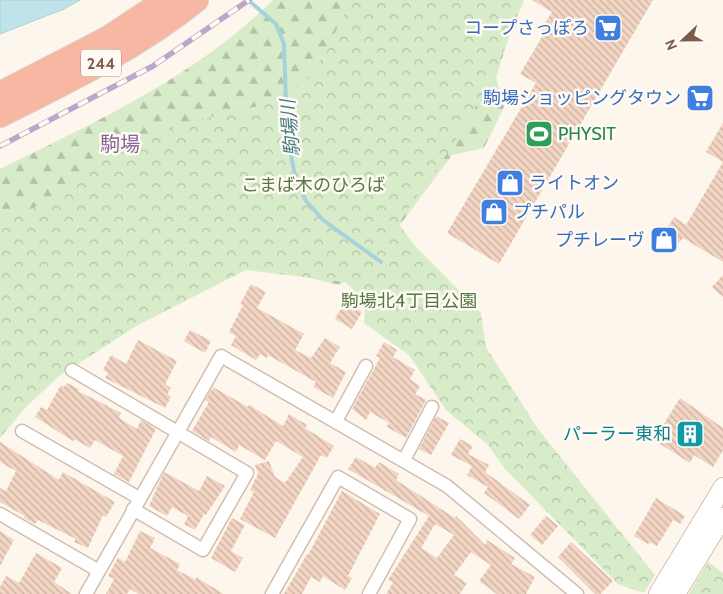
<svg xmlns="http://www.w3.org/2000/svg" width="723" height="594" viewBox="0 0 723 594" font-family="Cabin,'Noto Sans JP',sans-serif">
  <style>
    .forest { fill: url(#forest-firs) }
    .park { fill: url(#park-crowns) }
    .water { fill: #bfe3e8; stroke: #a5d3da }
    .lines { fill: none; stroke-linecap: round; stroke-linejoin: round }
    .stream { stroke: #a5d3da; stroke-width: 4 }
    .building { fill: url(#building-back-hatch); fill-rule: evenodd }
    .street-casing { stroke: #d1beb0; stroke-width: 15 }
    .secondary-casing { stroke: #d6c0b0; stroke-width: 20 }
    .highway-casing { stroke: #dad1cd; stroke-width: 26 }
    .street { stroke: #fff; stroke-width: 12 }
    .secondary { stroke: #fff; stroke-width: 18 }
    .highway { stroke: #f7b7a3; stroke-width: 24 }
    .rail-casing { stroke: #b9a8c9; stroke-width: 5.5 }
    .rail { stroke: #fffaf3; stroke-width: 4; stroke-dasharray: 11; stroke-linecap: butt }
    .labels { text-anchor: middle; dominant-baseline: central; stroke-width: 5; stroke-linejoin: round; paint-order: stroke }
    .shield { fill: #fffaf3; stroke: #a28b7f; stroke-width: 1 }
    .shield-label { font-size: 16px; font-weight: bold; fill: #7a5c4d }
    .shop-label { font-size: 18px; fill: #366cbe; stroke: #fffaf3; text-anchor: end }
    .leisure-label { font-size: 18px; fill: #27864d; stroke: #fffaf3; text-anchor: start }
    .park-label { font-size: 18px; fill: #537a41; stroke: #fffaf3 }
    .culture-label { font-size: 18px; fill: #0d838f; stroke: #fffaf3; text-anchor: end }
    .water-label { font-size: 19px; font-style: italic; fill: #437c86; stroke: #fffaf3 }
    .quarter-label { font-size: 20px; fill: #846695; stroke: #fffaf3 }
  </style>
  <defs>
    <pattern id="forest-firs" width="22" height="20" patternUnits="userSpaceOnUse" patternTransform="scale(1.25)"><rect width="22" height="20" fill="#d8ecc9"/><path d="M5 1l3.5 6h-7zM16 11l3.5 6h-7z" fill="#b4c2a5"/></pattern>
    <pattern id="park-crowns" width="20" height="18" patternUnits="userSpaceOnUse" patternTransform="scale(1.25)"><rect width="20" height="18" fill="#d8ecc9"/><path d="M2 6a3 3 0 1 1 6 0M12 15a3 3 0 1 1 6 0" fill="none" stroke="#b4c2a5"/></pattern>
    <pattern id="building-back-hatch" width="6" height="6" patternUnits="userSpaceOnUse" patternTransform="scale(1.25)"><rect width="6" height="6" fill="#f3d5c3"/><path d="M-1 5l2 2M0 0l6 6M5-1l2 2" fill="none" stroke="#cab0a1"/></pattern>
  </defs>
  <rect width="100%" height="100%" fill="#fdf6ec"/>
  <path class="forest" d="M273,0h248l-25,77 8,30 -20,41 -32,7 -58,78v17l-55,35 -104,-25 -159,88 -76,86v-265c96,-47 196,-93 273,-169z"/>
  <path class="park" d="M352,0h172l-31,77 -44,74 -51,72 16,22 67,68 5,34 52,82 117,146 -11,18 -26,-9 -113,-115 -17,-24 -42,-35 -37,-55 -45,-32 2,-22 -21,-19 -99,-12 -108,55 -79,51 -34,32 -25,30v-214l47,-23 37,-33 100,-45 83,-19 45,-28z
    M708,562l15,11v21h-34z"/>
  <path class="water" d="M0,0h80l-16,9 -64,25z"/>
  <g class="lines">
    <path class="stream" d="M248,0l28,24 8,20 3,89 8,43 11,25 17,19 58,42"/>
  </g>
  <path class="building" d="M532,0h121l-154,264 -52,-31 89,-150 -16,-9 25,-42 -4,-2 11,-18z
    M723,123v39l-17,-10z
    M723,162v100l-40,-24 -14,15 -19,-16 9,-11 6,5 9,-14 12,8z
    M723,275v22l-11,-10z
    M251,284l15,8 -9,16 47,26 -9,16 16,8 14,-20 15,9 -10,16 16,9 -13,26 -20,-11 3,-5 -48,-27 -1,3 -7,-4 -4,6 -25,-15 5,-9 -7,-4 14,-27 -3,-1z
    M345,302l17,10 -10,17 -17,-10z
    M190,330l21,11 -6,12 -21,-12z
    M138,340l39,21 -12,23 6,4 -4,6 4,3 -6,11 -60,-30 3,-5 -5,-3 8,-15 15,9z
    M384,342l13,8 -4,7 22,13 -5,9 10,7 -5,8 11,6 -20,38 -19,-11 2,-4 -19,-11 -4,8 -14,-11 28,-51 -4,-2z
    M67,383l12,6 -1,2 43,22 -2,5 18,11 4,-9 15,9 -27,53 -15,-8 9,-18 -28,-16 -5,8 -16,-9 -1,2 -38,-24 6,-10 6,3 14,-25 3,2z
    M213,387l35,20 1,-2 34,21 6,-12 18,11 -2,3 29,18 -7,12 -6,-3 -46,83 -35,-19 14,-27 -4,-2 8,-16 -3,-9 14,-4 6,16 10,6 18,-26 -27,-16 -11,19 -26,-15 -3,7 -25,-15 -2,4 -17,-10 17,-29 -4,-2z
    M680,398l43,30v22l-10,17 -19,-12 -4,8 -36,-23z
    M436,416l13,7 -18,32 -12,-6z
    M460,439l13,7 -5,8 21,11 -4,7 45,33 -11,14 -35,-26 4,-6 -21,-12 5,-9 -21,-11z
    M0,442l59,38 4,-8 52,30 -9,15 -3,-2 -15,33 -14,-6 2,-3 -38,-19 -3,4 -11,-6 1,-2 -25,-14v-14l6,3 10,-20 -16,-9z
    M356,457l19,11 4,-6 20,12 -3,6 59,38 1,-2 29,29 2,-5 28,18 -4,6 24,13 -9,17h-29l-18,-13 12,-16 -20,-13 -17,23 13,8 -7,11h-74l7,-12 -5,-2 41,-64 -81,-47zM435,524l19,11 -17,23 -16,-10z
    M164,472l35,19 8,-15 18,10 -19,29 -2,-1 -9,16 -11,-6 4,-8 -16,-9 -5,9 -18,-10z
    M342,491l38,23 -32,62 4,2 -7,12 -22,-14 -3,6 -9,-5 -9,17h-18l23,-40 1,1z
    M656,498l29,18 -5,8 -7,-4 -16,26 -7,-4 -2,2 -14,-8z
    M546,516l12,10 -16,19 -12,-10z
    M232,518l13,7 -14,26 12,7 -8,14 -24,-14z
    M0,531l14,9 -14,26z
    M140,531l15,7 -5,10 30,16 -3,6 19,10v-3l28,17h-85l-9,-5 -3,5h-21l8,-15 -6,-3 10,-18 7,4z
    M571,542l42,39 -13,13h-5l-37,-37z
    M36,553l26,15 -8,14 18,12h-72v-7l6,-11 13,7z"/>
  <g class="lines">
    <defs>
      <path id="street" d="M72,370l175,103 -44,77 -70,-41
        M336,421l30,-55
        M22,431l117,67
        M404,460l28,-53
        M0,514l99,57
        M86,594l135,-238 226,130 130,108
        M272,594l66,-117 72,42 -41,75"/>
      <path id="secondary" d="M658,594l65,-107
        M676,594l47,-77"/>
      <path id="highway" d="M0,94l107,-55 59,-39
        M0,115c68,-34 136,-67 196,-115"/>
    </defs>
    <use href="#street" class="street-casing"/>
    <use href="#secondary" class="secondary-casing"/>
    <use href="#highway" class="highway-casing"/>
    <use href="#street" class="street"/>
    <use href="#secondary" class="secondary"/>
    <use href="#highway" class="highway"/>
    <defs>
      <path id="rail" d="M0,146l153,-80 96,-66"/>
    </defs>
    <use href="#rail" class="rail-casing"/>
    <use href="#rail" class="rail"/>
  </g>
  <defs>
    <symbol id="supermarket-square" viewBox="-11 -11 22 22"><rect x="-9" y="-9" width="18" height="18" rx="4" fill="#3f7fe0" stroke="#fffaf3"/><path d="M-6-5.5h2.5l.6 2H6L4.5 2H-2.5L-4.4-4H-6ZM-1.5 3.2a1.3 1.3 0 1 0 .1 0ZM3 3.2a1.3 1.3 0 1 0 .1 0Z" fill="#fff"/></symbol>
    <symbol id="stadium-square" viewBox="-11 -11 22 22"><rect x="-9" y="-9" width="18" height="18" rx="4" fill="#2e9e5b" stroke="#fffaf3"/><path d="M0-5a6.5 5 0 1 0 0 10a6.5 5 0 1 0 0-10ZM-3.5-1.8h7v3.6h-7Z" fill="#fff"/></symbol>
    <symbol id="shop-square" viewBox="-11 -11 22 22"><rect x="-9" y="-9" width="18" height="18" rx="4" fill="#3f7fe0" stroke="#fffaf3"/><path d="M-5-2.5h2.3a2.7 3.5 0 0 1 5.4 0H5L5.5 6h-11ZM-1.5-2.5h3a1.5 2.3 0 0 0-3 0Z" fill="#fff"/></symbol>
    <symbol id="building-square" viewBox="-11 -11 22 22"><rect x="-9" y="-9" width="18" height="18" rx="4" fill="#0f9aa8" stroke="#fffaf3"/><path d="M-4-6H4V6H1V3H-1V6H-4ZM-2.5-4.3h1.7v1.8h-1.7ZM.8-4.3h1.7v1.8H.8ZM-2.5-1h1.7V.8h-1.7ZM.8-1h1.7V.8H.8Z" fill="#fff"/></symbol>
  </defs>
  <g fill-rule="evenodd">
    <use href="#supermarket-square" x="592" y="12" width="32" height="32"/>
    <use href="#supermarket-square" x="684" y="82" width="32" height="32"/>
    <use href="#stadium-square" x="523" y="118" width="32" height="32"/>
    <use href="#shop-square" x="494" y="167" width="32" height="32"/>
    <use href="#shop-square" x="478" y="196" width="32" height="32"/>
    <use href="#shop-square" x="648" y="224" width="32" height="32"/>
    <use href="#building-square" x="674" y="418" width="32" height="32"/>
  </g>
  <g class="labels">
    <rect class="shield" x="81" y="49.5" width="40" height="27" rx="4"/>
    <g class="shield-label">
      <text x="101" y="63">244</text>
    </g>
    <g class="shop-label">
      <text x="589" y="28">コープさっぽろ</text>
      <text x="681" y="98">駒場ショッピングタウン</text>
      <text x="529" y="183" text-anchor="start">ライトオン</text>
      <text x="513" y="212" text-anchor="start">プチパル</text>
      <text x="645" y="240">プチレーヴ</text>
    </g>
    <g class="leisure-label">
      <text x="558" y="134">PHYSIT</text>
    </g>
    <g class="park-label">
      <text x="313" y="185">こまば木のひろば</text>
      <text x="409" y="301">駒場北4丁目公園</text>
    </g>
    <g class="culture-label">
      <text x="671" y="434">パーラー東和</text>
    </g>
    <g class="water-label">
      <text transform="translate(290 128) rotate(-95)">駒場川</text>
    </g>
    <g class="quarter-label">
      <text x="120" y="144">駒場</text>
    </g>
  </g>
  <g transform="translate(683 40) rotate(248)" stroke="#fffaf3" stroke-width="4" paint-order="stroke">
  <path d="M0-4L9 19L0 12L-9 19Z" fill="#7a5c4d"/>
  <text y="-8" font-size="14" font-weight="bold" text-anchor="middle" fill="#7a5c4d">N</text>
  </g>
</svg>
